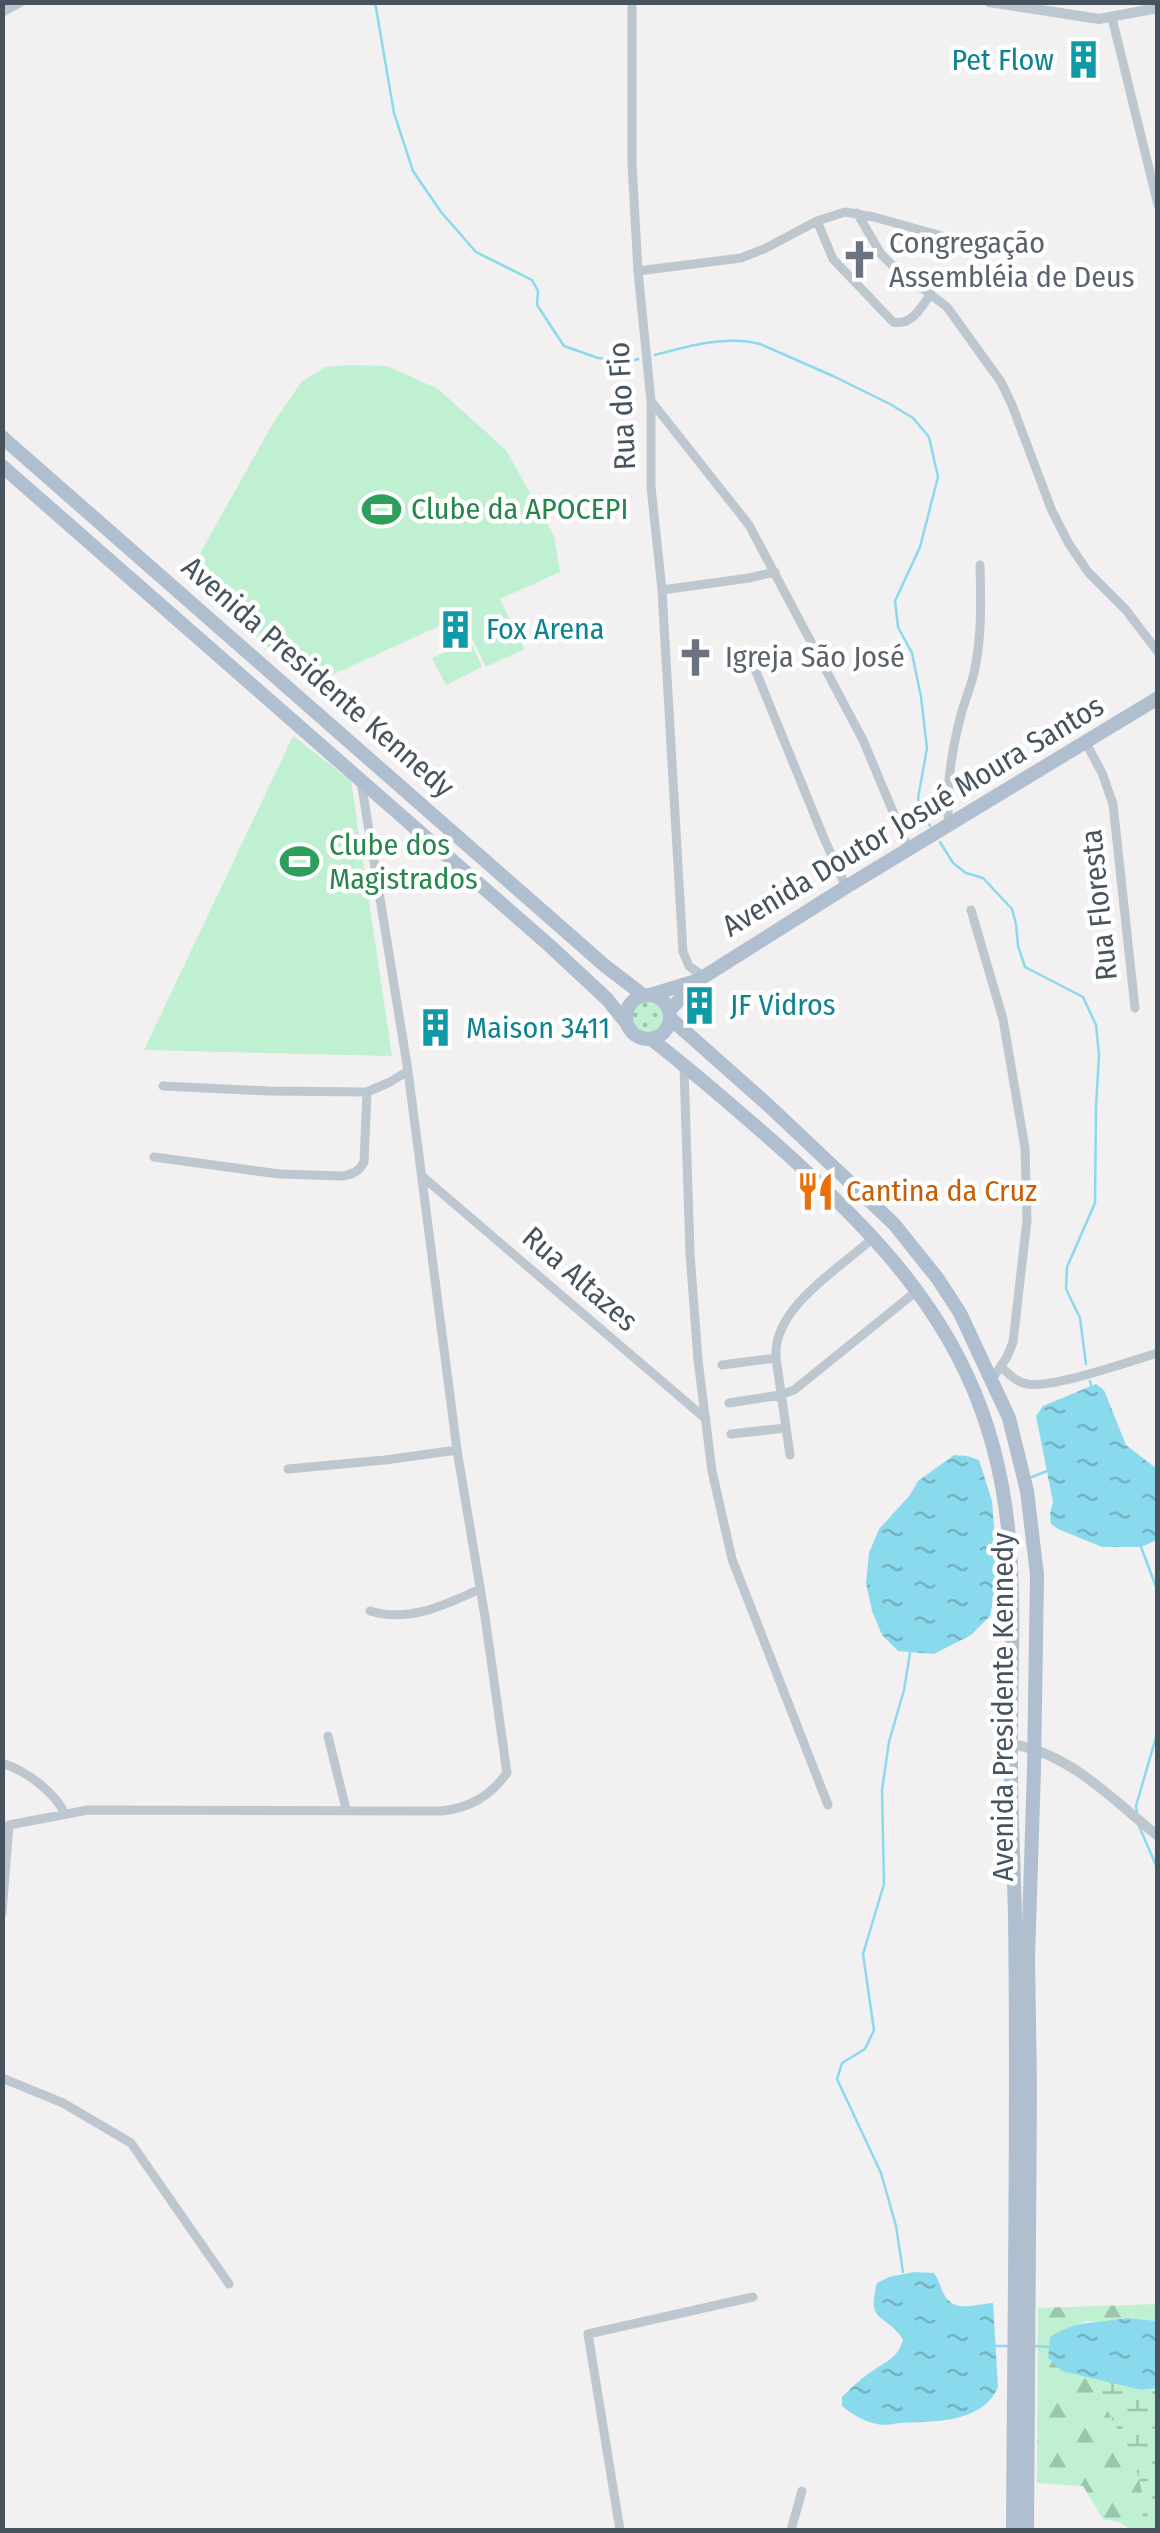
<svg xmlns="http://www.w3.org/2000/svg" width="1160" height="2533" viewBox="0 0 1160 2533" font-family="'Fira Sans Condensed',sans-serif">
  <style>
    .grass { fill: url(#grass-dots) }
    .forest { fill: url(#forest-firs) }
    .wetland { fill: url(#wetland-marsh) }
    .pitch { fill: #bef0d1 }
    .water { fill: url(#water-ripples) }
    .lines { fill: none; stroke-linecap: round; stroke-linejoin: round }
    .stream { stroke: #8adaee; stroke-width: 2.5 }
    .minor { stroke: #bdc7cf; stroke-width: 9 }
    .tertiary { stroke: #bdc7cf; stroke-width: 10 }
    .primary { stroke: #afbfcf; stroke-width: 14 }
    .labels { text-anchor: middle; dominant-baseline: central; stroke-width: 9; stroke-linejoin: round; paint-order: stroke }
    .culture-label { font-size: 30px; fill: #0d838f; stroke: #fff; text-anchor: start }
    .worship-label { font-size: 30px; fill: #5b616d; stroke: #fff; text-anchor: start }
    .street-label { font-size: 30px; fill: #47535e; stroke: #fff }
    .leisure-label { font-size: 30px; fill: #27864d; stroke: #fff; text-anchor: start }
    .food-label { font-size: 30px; fill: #c56008; stroke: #fff; text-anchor: start }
  </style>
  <defs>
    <pattern id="grass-dots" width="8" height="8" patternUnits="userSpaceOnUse" patternTransform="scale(2.5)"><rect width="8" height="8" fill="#bef0d1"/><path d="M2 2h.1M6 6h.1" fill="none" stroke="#9cc5ad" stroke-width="1.8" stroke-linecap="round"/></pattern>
    <pattern id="forest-firs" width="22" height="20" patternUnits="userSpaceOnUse" patternTransform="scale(2.5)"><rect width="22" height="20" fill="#bef0d1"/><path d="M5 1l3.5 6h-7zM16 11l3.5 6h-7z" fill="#9cc5ad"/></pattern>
    <pattern id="wetland-marsh" width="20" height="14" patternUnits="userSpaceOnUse" patternTransform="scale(2.5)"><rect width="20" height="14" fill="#bef0d1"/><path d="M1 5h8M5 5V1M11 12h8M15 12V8" fill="none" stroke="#9cc5ad"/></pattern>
    <pattern id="water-ripples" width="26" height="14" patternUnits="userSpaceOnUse" patternTransform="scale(2.5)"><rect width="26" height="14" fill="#8adaee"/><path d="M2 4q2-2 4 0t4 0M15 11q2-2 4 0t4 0" fill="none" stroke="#73b3c4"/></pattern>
  </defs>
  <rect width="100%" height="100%" fill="#f2f0f0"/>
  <path class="grass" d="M632 1017a16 16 0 1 1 32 0a16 16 0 1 1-32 0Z"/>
  <path class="forest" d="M1157,2304v17l-30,-3 -20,4 -20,-1 -37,16 -2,20 15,14 39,9 -2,13c15,39 59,96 38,137h-7l-12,-8 -16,-3 -20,-33 -46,-3 1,-175z"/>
  <path class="wetland" d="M1102,2380l39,10 16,-2v142h-19c21,-42 -23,-98 -38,-137z"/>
  <path class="pitch" d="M349,365l38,1 51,23 68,61 48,86 6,36 -60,27 24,50 -38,18 -25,-51 -151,69 -122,-110 84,-150 30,-44 24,-14z
    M470,641l12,26 -36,18 -14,-27z
    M293,736l58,45 41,275 -248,-6z"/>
  <path class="water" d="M1096,1384l8,6 22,55 31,24v71l-16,7h-39l-44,-18 -7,-5 -1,-10 3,-12 -17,-86 7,-10z
    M954,1455l13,1 12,4 13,41 4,52 -1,37 -5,26 -19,19 -37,19 -36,-3 -16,-16 -10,-24 -6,-28 3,-30 10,-24 31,-34 8,-14z
    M914,2272l20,1c6,8 6,16 11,23 10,17 32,8 48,7l5,84c-16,37 -64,34 -98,36 -9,1 -15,3 -23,1 -14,-3 -24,-9 -35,-18v-9c8,-8 16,-16 26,-23 14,-11 31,-15 35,-35 -19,-27 -37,-15 -26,-56l12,-6z
    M1127,2318l30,3v67l-16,2 -79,-19 -14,-13 2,-21c29,-18 45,-13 77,-19z"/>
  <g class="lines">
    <path class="stream" d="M375,2l19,111 19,58 28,41 35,40 56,28 6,11 -1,14 27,41 34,12 31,4 9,-3
      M655,355c33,-9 71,-20 105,-11l73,32 57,28 23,14 16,19 9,40 -18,70 -25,54 3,26 14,26 9,44 6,51 -9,50 3,13 9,15
      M940,842l13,21 13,10 17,5 29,31 4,15 2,22 7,21 58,30 13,28 3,30 -3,52 -1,96 -28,64 -1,22 14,29 6,46
      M1090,1381l1,5
      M1032,1477l15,-6
      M1141,1547l17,45
      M1137,1813l-1,-7 22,-76
      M1139,1826l19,44
      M903,2272l-7,-46 -15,-53 -44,-94 5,-16 23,-14 9,-19 -11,-76 21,-70 -2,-94 7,-48 15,-52 6,-37
      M996,2346h11
      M1035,2346l14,1"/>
    <path class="minor" d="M632,2v162l6,107 13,130v86l11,103 21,362 6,14 15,11
      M1112,18l46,187
      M857,213l24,41 11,11 55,42 54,75 11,23 40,106 17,33 19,28 38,38 32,42
      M817,221l16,38 60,63c19,4 27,-14 38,-28
      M638,271l103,-13 23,-9 53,-28 28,-9 29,5 93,26
      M651,401l98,124 114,215 46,110
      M662,590l87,-12 26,-6
      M750,657l73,179 23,51
      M1086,743l16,30 11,31 22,204
      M949,826c-4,-39 3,-78 13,-115 4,-13 9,-25 12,-38 8,-35 7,-73 6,-108
      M971,910l32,109 22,129 2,72 -14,122 -6,15 -15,22
      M684,1067l6,186 8,107 14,111 20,88 96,246
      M163,1086l106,5 98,1 23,-10 18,-11
      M154,1157l125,17 64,2c11,-2 16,-5 21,-14l3,-70
      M423,1177l283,242
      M722,1365l54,-7
      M1001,1367c8,7 15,15 26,17 25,5 103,-23 131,-31
      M729,1403l51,-8 14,-5 124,-100
      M731,1434l55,-6
      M790,1455l-14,-97c-4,-51 65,-90 98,-121
      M288,1469l97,-9 72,-10
      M370,1611c39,12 75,-6 110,-22
      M328,1736l18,73
      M2,1763c24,8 52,28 63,51
      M2,1913l7,-88 79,-15 354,1c28,-3 48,-15 65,-38l-22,-156 -28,-167 -49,-379 -47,-290
      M2,2078l61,25 68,40 98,141
      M620,2530l-32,-196 165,-37
      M791,2530l11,-39"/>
    <path class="tertiary" d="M989,2l110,17 59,-11
      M2,12l18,-10
      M1011,1744c58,8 102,56 147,92"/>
    <path class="primary" d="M2,437l602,528 39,30
      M2,466l548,480 57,53 20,25
      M650,995l46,-14
      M626 1017a22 22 0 1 1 44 0a22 22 0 1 1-44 0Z
      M669,1011l28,-30 149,-94 312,-189
      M670,1018l98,87 126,119 44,55 22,34 49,105 18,73 10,84 -3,194 -6,188 2,131 -3,442
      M651,1039c43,33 84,69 125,105 76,68 148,138 191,231 61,130 42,257 44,395 0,49 3,98 4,147 3,204 -1,409 -2,613"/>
  </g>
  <defs>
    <symbol id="building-bare" viewBox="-9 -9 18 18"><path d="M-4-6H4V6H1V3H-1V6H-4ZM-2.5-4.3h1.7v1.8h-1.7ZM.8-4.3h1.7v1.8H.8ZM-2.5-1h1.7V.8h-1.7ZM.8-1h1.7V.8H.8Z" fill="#0f9aa8" stroke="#fff" stroke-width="2.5" paint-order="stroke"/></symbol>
    <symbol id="church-bare" viewBox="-9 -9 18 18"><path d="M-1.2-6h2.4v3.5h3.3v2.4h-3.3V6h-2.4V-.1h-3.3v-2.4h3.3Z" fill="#6b7280" stroke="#fff" stroke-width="2.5" paint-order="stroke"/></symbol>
    <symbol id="stadium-bare" viewBox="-9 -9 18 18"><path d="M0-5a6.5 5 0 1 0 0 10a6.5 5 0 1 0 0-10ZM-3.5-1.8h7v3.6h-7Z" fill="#2e9e5b" stroke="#fff" stroke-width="2.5" paint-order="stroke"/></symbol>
    <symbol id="restaurant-bare" viewBox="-9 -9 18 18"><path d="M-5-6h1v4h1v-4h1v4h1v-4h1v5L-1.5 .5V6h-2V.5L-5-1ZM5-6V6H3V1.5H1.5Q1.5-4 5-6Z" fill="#e8710a" stroke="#fff" stroke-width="2.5" paint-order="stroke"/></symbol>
  </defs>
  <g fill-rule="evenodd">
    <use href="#building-bare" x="1056" y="32" width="55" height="55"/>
    <use href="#church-bare" x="832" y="232" width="55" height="55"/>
    <use href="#stadium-bare" x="354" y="482" width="55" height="55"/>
    <use href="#building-bare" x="428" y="602" width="55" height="55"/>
    <use href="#church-bare" x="668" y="630" width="55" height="55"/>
    <use href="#stadium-bare" x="272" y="834" width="55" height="55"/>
    <use href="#building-bare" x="672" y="978" width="55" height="55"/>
    <use href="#building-bare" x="408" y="1000" width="55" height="55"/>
    <use href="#restaurant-bare" x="788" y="1164" width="55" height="55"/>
  </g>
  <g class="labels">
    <g class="culture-label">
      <text x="1054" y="60" text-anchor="end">Pet Flow</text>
      <text x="486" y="629">Fox Arena</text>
      <text x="730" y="1005">JF Vidros</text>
      <text x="466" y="1028">Maison 3411</text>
    </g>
    <g class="worship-label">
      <text x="889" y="243">Congregação<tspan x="889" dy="34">Assembléia de Deus</tspan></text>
      <text x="725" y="657">Igreja São José</text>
    </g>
    <g class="street-label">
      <text transform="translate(622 406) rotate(-93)">Rua do Fio</text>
      <text transform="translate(318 677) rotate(41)">Avenida Presidente Kennedy</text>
      <text transform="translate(913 816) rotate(-31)">Avenida Doutor Josué Moura Santos</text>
      <text transform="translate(1099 905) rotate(-96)">Rua Floresta</text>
      <text transform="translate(580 1279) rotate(41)">Rua Altazes</text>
      <text transform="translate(1003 1707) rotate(-90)">Avenida Presidente Kennedy</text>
    </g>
    <g class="leisure-label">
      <text x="411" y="509">Clube da APOCEPI</text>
      <text x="329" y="845">Clube dos<tspan x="329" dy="34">Magistrados</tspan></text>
    </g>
    <g class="food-label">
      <text x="846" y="1191">Cantina da Cruz</text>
    </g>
  </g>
  <rect width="1160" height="2533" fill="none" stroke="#47535e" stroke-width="10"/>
</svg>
